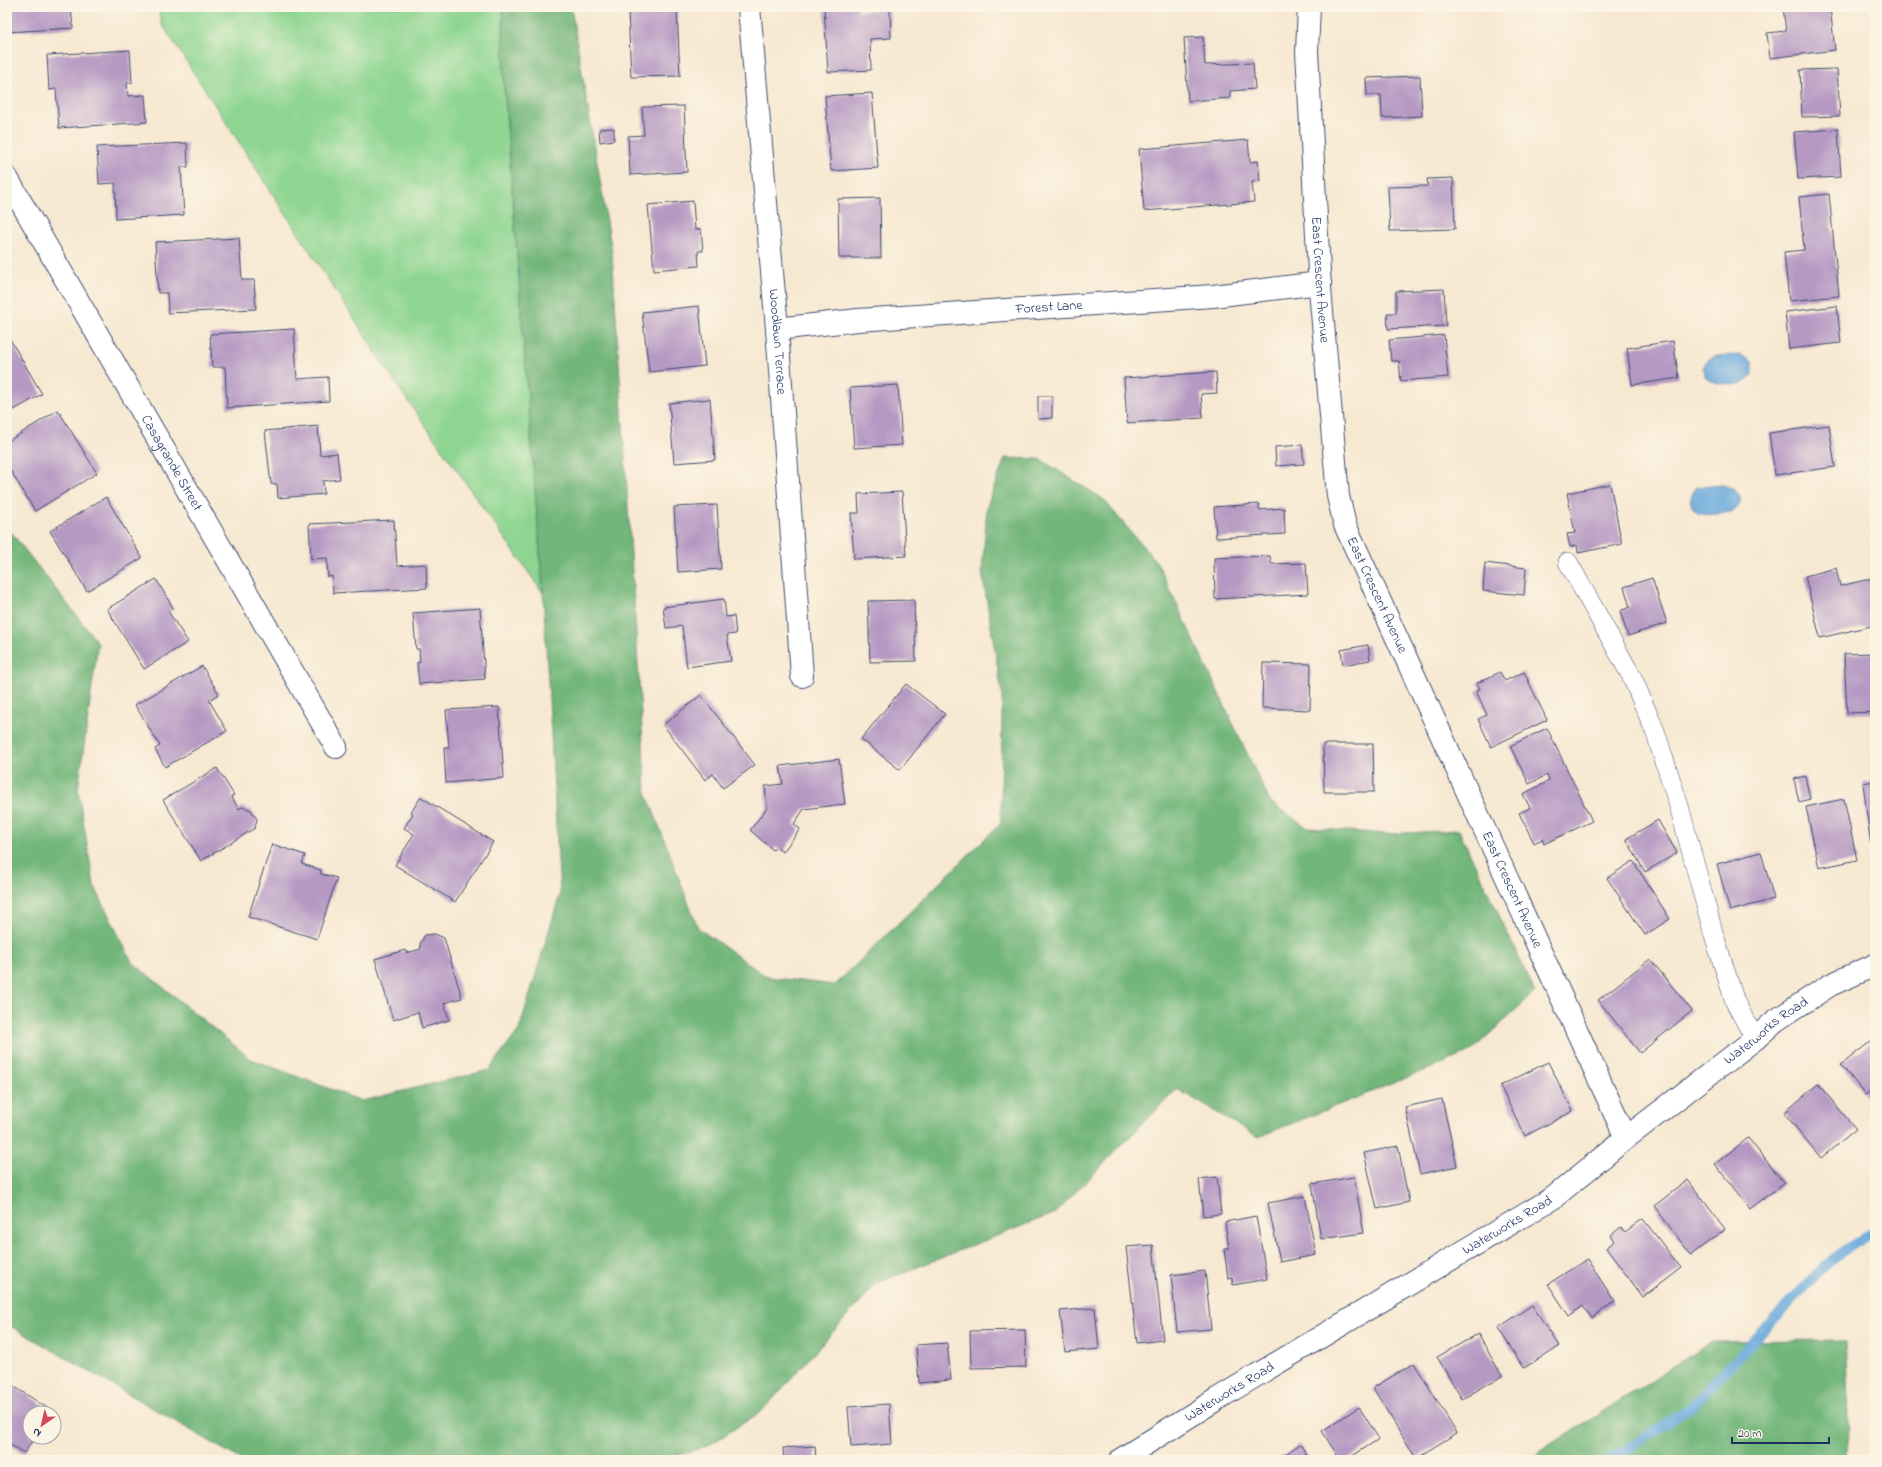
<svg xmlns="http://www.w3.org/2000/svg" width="1882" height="1467" viewBox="0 0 1882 1467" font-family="'Indie Flower',sans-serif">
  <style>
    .green { fill: #8dd590; stroke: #548277 }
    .forest { fill: #72b67a; stroke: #46726c }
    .water { fill: #68a9dc; stroke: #426c9d }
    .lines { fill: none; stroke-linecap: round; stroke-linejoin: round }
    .stream { stroke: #68a9dc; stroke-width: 10 }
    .building { fill: #b599c3 }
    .lane-casing { stroke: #3c4b6f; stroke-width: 20 }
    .street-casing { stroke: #3c4b6f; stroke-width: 24 }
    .lane { stroke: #fff; stroke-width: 19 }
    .street { stroke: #fff; stroke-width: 22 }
    .labels { text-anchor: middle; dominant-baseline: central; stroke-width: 4; stroke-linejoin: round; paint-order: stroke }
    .street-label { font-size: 14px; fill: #1b2f5e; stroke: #fcf5e5 }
  </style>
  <rect width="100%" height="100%" fill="#fcf5e5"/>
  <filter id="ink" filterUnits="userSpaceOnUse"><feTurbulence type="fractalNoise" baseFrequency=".025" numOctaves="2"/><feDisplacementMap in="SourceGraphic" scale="8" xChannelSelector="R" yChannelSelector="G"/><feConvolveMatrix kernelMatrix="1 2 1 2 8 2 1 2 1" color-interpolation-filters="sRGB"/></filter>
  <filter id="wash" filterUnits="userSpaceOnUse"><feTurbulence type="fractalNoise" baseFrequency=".012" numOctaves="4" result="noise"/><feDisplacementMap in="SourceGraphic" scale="16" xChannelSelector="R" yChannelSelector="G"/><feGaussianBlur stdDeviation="0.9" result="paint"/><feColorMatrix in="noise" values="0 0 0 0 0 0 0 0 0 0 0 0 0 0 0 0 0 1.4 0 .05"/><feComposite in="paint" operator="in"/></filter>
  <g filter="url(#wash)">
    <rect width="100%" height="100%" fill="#f7e8d1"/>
    <path class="green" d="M158,7h345l1,79 39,507 -144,-205 -237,-364z"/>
    <path class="forest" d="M503,7h68l41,245 34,540 52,136 69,49 68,8 166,-162 1,-129 -20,-122 5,-66 18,-48 35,1 63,40 55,65 112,238 38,26 79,6 72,-4 76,162 -66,61 -211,84 -81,-48 -122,124 -178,70 -115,128 -51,33 -45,16h-424l-235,-136v-797l91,116 -20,147 16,95 38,77 119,97 111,42 127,-31 30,-40 41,-136 -17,-301 -39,-507z
      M1845,1341l5,95 -7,24h-316l184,-118z"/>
    <path class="water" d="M1741,355l11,7c8,28 -31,26 -46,16l-3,-9c4,-17 24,-13 38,-14z
      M1723,485c10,2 25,12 13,24 -4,4 -28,7 -34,5 -3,0 -6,-2 -8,-4 -6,-9 -3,-16 3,-23z"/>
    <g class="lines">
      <path class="stream" d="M1610,1460l81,-53 141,-149 43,-27"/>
    </g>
    <g id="blocks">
      <path class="building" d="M9,7h62l2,21 -66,4v-24z
        M824,7h34v4l32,-2 1,29 -21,1 1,31 -43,2z
        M1783,7h47l5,43 -65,8 -3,-25 19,-2z
        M677,9l3,67 -49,1 -3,-67z
        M1203,37l2,28 48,-2 2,26 -25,2v7l-42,3 -4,-63z
        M130,50l2,33h-5l1,13 17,-1 2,27 -88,6 -3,-39 -7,1 -2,-35z
        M1837,69l3,47 -38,1 -2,-47z
        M1420,76l2,40 -40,2 -1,-23h-14l-1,-17z
        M872,93l6,75 -47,3 -6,-75z
        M684,106l3,66 -57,3 -2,-39 16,-1 -2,-28z
        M614,128v12l-14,2 -1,-13z
        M1838,129l3,48 -43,2 -4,-47z
        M1248,140l2,22 8,-1 2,20 -8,1 2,20 -110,9 -5,-62z
        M187,143l1,24h-7l3,48 -68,4 -1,-36 -16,1 -2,-37z
        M1453,178l2,51 -65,2 -2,-44 40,-1 -1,-7z
        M1829,194l10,102 -50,5 -5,-49 20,-2 -5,-53z
        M880,198l1,60h-42l-1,-59z
        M693,201l2,29 6,-1 2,22h-5l1,15 -45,4 -6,-65z
        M239,238l3,42h12l2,29 -88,4 -1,-20h-9l-3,-51z
        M1444,289l2,37 -58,3 -1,-16h9v-22z
        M699,306l6,60 -56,6 -7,-60z
        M1837,306l4,37 -52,6 -4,-37z
        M294,329l3,50 31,-2 1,24 -102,7 -2,-41h-13l-2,-33z
        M7,334l35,60 -35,20z
        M1444,335l4,42 -47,4 -2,-20h-8l-2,-21z
        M1673,341l6,37 -47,7 -5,-37z
        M1216,372l1,21 -16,1 2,24 -76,5 -3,-45z
        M898,385l4,60 -48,3 -4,-60z
        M1038,396h14v22l-14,1z
        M710,399l5,61 -41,3 -5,-60z
        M58,410l39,63 -62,38 -28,-46v-23z
        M1829,425l6,42 -60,8 -6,-42z
        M318,426l2,29 17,-2 3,26 -17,2 1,13 -46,4 -1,-14h-6l-6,-53z
        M1302,445l2,19 -28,2 -1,-19z
        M1610,484l12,60 -44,9 -1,-8 -7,2 -3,-13 8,-1 -8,-40z
        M902,492l4,64 -52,3 -3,-46h8l-1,-19z
        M106,497l36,61 -55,33 -37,-60z
        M1259,504v6l25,-2 1,26 -69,4 -2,-31z
        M717,505l4,64 -43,3 -4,-65z
        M394,520l3,46 29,-2 1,24 -94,5 -1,-17 -4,1 -1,-19 -16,1 -2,-35z
        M1270,556l1,8 35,-1 2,31 -93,5 -1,-41z
        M1485,563l41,5 -2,27 -41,-4z
        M1836,568l4,18 34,-8 1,47 -55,13 -15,-62z
        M1652,578l15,45 -39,13 -8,-25 10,-4 -6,-20z
        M156,579l17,29 -5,3 20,31 -44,27 -37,-60z
        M724,599l2,18 8,-1 2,18 -9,1 4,26 -44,6 -5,-41 -16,2 -3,-21z
        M914,600l2,61 -46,1 -2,-61z
        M480,608l5,71 -66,5 -2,-21 3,-1 -1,-13h-3l-3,-36z
        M1368,645l2,15 -27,5 -2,-15z
        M1875,653v59l-28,1 -3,-59z
        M1263,663l48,1 -1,46 -48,-2z
        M202,666l17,28 -10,6 18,31 -62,36 -10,-18 5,-3 -25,-41z
        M1500,672l5,9 19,-9 23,48 -56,27 -13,-28 9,-4 -11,-24 4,-2 -3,-6z
        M906,684l39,30 -45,56 -39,-31z
        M701,695l54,70 -32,23 -10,-14 -8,6 -42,-55z
        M499,707l5,71 -58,5 -2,-35h5l-3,-38z
        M1547,728l45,93 -48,23 -2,-5 -8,4 -15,-30 11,-5 -7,-14 26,-13 -2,-6 -18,9 -19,-38z
        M1323,744h50l1,48h-50z
        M839,759l6,45 -41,5 -10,15 6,5 -17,23 -7,-5 -3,3 -23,-20 17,-22 -2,-22 18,-2 -3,-18z
        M217,768l17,27 -3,1 8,13 3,-2 9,3 6,9 -2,9 -54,33 -38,-61z
        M1805,776l5,23 -11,3 -5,-23z
        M1875,781v74h-3l-9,-72z
        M421,797l72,45 -38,60 -60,-37 19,-31 -10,-6 9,-14 -2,-2z
        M1844,799l13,61 -38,8 -13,-61z
        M1658,820l19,33 -32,19 -19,-33z
        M272,844l33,11 -3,9 19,6v4l16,4 -20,61 -69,-22z
        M1761,852l13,47 -44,12 -13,-47z
        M1633,861l37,58 -25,16 -38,-57z
        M435,934l9,4 18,60 -18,5 5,17 -27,8 -4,-16 -25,8 -18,-61 30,-9 2,3 14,-4 -1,-5 5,-9z
        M1650,959l42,52 -52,42 -42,-53z
        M1875,1038v50l-9,7 -25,-30z
        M1548,1062l25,49 -48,25 -25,-50z
        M1818,1084l38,45 -35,29 -37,-45z
        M1442,1099l15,67 -37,8 -15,-67z
        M1748,1138l36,45 -34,26 -35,-45z
        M1398,1146l11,56 -32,7 -13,-56z
        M1217,1177l4,37 -18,2 -4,-37z
        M1354,1177l10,56 -43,6 -9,-55z
        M1688,1180l37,49 -34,26 -37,-49z
        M1305,1196l11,59 -36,7 -12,-59z
        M1256,1216l11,63 -34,6 -1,-8 -4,1 -4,-29h5l-4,-27z
        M1643,1219l38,49 -38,29 -37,-49 9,-7 -4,-6 10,-8 4,5z
        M1153,1245l10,95 -26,3 -11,-96z
        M1587,1259l28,43 -24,16 -8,-12 -14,10 -21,-32z
        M1205,1271l6,58 -34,3 -6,-57z
        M1532,1305l27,41 -35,22 -26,-40z
        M1095,1308l4,41 -34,3 -5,-41z
        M1025,1330l1,37 -55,1 -1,-37z
        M1478,1334l24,42 -40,23 -25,-42z
        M947,1343l4,37 -32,3 -3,-38z
        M1414,1363l43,70 -41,25 -43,-70z
        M7,1382l45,29 -2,2h-20v24h5l-11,16 -17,-10z
        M889,1404l3,40 -41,3 -3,-40z
        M1359,1407l20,32 -33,21h-6l-18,-29z
        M1300,1444l10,16h-33z
        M815,1446l1,14h-32l-1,-12z"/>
    </g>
  </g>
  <g filter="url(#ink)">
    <use href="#blocks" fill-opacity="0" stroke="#3c4b6f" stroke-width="1"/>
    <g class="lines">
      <defs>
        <path id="lane" d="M1568,562l64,115 23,54 24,75 34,126 22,70 20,37"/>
        <g id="street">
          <path id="s1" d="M749,7l28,322 25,347"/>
          <path id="s2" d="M1309,7l-2,44 7,130 6,108 18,207 7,29 281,613"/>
          <path id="s3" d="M7,178l329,569"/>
          <path id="s4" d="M777,329l81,-9 355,-24 107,-13"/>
          <path id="s5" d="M1120,1460l97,-61 336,-201 73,-60 129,-99 20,-18 55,-36 45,-20"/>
        </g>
      </defs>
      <use href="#lane" class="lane-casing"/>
      <use href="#street" class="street-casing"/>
      <use href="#lane" class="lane"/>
      <use href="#street" class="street"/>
    </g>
  </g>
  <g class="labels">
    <g class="street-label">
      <text stroke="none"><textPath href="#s2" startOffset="273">East Crescent Avenue</textPath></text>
      <text stroke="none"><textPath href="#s4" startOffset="273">Forest Lane</textPath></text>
      <text stroke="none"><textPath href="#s1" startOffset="336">Woodlawn Terrace</textPath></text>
      <text stroke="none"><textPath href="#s3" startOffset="329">Casagrande Street</textPath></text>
      <text stroke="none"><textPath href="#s2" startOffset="597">East Crescent Avenue</textPath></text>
      <text stroke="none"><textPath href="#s2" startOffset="921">East Crescent Avenue</textPath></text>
      <text stroke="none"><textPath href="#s5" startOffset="777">Waterworks Road</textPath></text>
      <text stroke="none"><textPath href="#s5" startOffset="453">Waterworks Road</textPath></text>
      <text stroke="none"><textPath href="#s5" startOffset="129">Waterworks Road</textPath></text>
    </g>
  </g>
  <rect width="1882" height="1467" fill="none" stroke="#fcf5e5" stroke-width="24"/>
  <g transform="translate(42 1425) rotate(214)"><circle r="19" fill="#fcf5e5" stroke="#a2a6af"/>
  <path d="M0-3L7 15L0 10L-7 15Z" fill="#d1495b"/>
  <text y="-6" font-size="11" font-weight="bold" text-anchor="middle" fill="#1b2f5e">N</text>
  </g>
  <path d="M1732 1437v6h97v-6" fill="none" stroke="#1b2f5e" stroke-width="2"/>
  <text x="1738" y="1437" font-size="12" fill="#1b2f5e" stroke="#fcf5e5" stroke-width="3" paint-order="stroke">20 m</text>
</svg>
